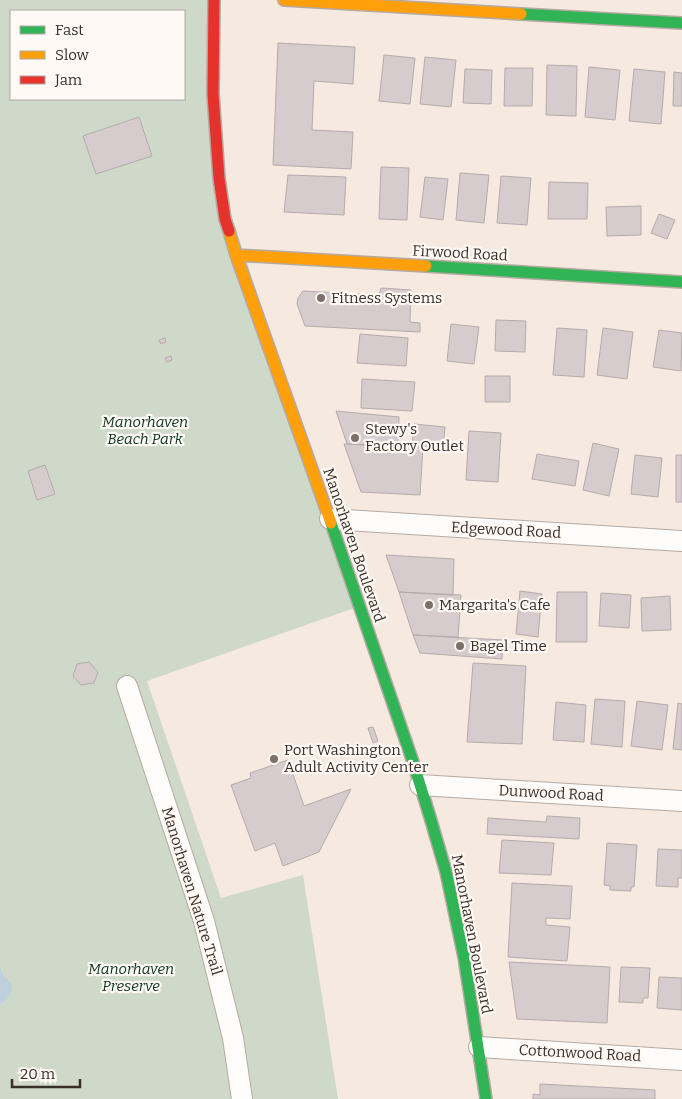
<svg xmlns="http://www.w3.org/2000/svg" width="682" height="1099" viewBox="0 0 682 1099" font-family="Bitter,serif">
  <style>
    .green { fill: #ced9ca; fill-rule: evenodd }
    .water { fill: #bdd0dc }
    .building { fill: #d7cccd; stroke: #b5abac }
    .lines { fill: none; stroke-linecap: round; stroke-linejoin: round }
    .street-casing { stroke: #b5aaa2; stroke-width: 22 }
    .fast-casing { stroke: #b5aaa2; stroke-width: 14 }
    .slow-casing { stroke: #b5aaa2; stroke-width: 14 }
    .jam-casing { stroke: #b5aaa2; stroke-width: 14 }
    .street { stroke: #fefcfa; stroke-width: 20 }
    .fast { stroke: #30b455; stroke-width: 11 }
    .slow { stroke: #ff9f0a; stroke-width: 11 }
    .jam { stroke: #e5322d; stroke-width: 11 }
    .poi-dot { fill: #7c7068; stroke: #fff9f5; stroke-width: 2 }
    .labels { text-anchor: middle; dominant-baseline: central; stroke-width: 4.5; stroke-linejoin: round; paint-order: stroke }
    .street-label { font-size: 15px; fill: #3a2f27; stroke: #fff9f5 }
    .poi-label { font-size: 15px; fill: #3a2f27; stroke: #fff9f5; text-anchor: start }
    .park-label { font-size: 15px; font-style: italic; fill: #09351f; stroke: #fff9f5 }
  </style>
  <rect width="100%" height="100%" fill="#f6e9e0"/>
  <path class="green" d="M0,0h214l5,178 141,428 -213,75 74,217 82,-23 35,224h-338v-95l6,-3 5,-18 -7,-7 -4,-10zM11,11h173v88h-173z"/>
  <path class="water" d="M0,966l4,10 7,7 1,7 -6,11 -6,3z"/>
  <path class="building" d="M278,43l77,4 -2,37 -39,-3 -2,49 41,2 -2,37 -78,-4z
    M384,55l31,3 -5,46 -31,-3z
    M425,57l31,3 -5,47 -31,-3z
    M547,65l30,1 -1,50 -30,-1z
    M589,67l31,3 -5,50 -30,-3z
    M505,68h28l-1,38h-28z
    M465,69l27,1 -1,34 -28,-1z
    M634,69l31,3 -4,52 -32,-3z
    M674,72l8,1v33h-9z
    M139,117l13,39 -56,18 -13,-38z
    M381,167l28,1 -2,52 -28,-1z
    M460,173l29,2 -5,48 -28,-3z
    M288,175l58,2 -2,38 -60,-3z
    M501,176l30,2 -4,47 -30,-2z
    M425,177l23,2 -5,41 -23,-3z
    M549,182l39,1 -1,36h-39z
    M641,206v29l-34,1 -1,-29z
    M659,214l16,6 -8,19 -16,-6z
    M381,288l30,2 -1,32 10,1v9l-115,-6 -8,-22 1,-6 5,-7 76,4z
    M496,320l30,1 -1,31 -30,-1z
    M451,324l28,3 -5,37 -27,-3z
    M557,328l30,2 -3,47 -31,-2z
    M603,328l30,4 -6,47 -30,-4z
    M659,330l23,3 -1,38 -28,-4z
    M360,334l48,4 -2,28 -49,-3z
    M165,338l1,4 -5,2 -2,-4z
    M171,356l1,4 -5,2 -2,-4z
    M485,376h25v26h-25z
    M362,379l53,3 -3,29 -51,-3z
    M336,411l63,6 -1,29 -51,-2z
    M414,424l31,3 -2,21 -31,-3z
    M469,431l32,2 -3,49 -32,-2z
    M593,443l26,6 -10,47 -26,-6z
    M344,444l79,3 -3,48 -59,-3z
    M537,454l42,7 -4,25 -43,-7z
    M635,455l27,3 -4,39 -27,-3z
    M676,455h6v47h-6z
    M45,465l10,29 -18,6 -9,-29z
    M386,555l68,4 -1,36 -54,-3z
    M520,591l22,3 -4,43 -22,-3z
    M399,592l62,3 -3,42 -45,-2z
    M557,592h30v50h-31z
    M601,593l30,2 -2,33 -30,-2z
    M670,596l1,34 -29,1 -1,-33z
    M413,635l90,5 -1,19 -82,-6z
    M89,662l9,10 -4,11 -13,2 -8,-9 4,-12z
    M473,663l53,3 -4,78 -55,-2z
    M595,699l30,2 -3,46 -31,-3z
    M637,701l31,4 -6,45 -31,-4z
    M556,702l30,3 -2,37 -31,-2z
    M678,703l4,1v46l-9,-1z
    M373,727l5,14 -5,2 -5,-15z
    M288,760l16,46 47,-17 -32,63 -36,14 -8,-23 -20,8 -24,-66 20,-7 -1,-5z
    M547,816l33,2 -1,21 -92,-5 1,-16 58,4z
    M502,840l52,3 -3,32 -52,-2z
    M607,843l30,2 -3,42h-3v4l-21,-1v-4l-6,-1z
    M658,849l24,1v28h-4v9l-22,-1z
    M512,883l60,3 -2,33 -24,-1v7l24,2 -3,34 -59,-4z
    M509,962l101,5 -3,56 -90,-4z
    M621,967l29,1 -2,30h-5v5l-24,-1z
    M659,977l23,1v32l-25,-2z
    M540,1084l115,6v9h-122v-5l7,1z"/>
  <g class="lines">
    <defs>
      <path id="street" d="M330,519l352,22
        M127,686l77,235 29,117 9,61
        M420,785l262,16
        M479,1047l203,13"/>
      <path id="fast" d="M521,14l161,9
        M426,266l256,16
        M331,523l82,239 17,55 16,55 18,85 22,142"/>
      <path id="slow" d="M284,0l237,14
        M229,231l7,24 95,268
        M236,255l190,11"/>
      <path id="jam" d="M214,0l-1,94 6,84 6,41 4,12"/>
    </defs>
    <use href="#street" class="street-casing"/>
    <use href="#fast" class="fast-casing"/>
    <use href="#slow" class="slow-casing"/>
    <use href="#jam" class="jam-casing"/>
    <use href="#street" class="street"/>
    <use href="#fast" class="fast"/>
    <use href="#slow" class="slow"/>
    <use href="#jam" class="jam"/>
  </g>
  <g class="poi-dot">
    <circle cx="321" cy="298" r="5"/>
    <circle cx="355" cy="438" r="5"/>
    <circle cx="429" cy="605" r="5"/>
    <circle cx="460" cy="646" r="5"/>
    <circle cx="274" cy="759" r="5"/>
  </g>
  <g class="labels">
    <g class="street-label">
      <text transform="translate(460 253) rotate(3)">Firwood Road</text>
      <text transform="translate(506 530) rotate(3)">Edgewood Road</text>
      <text transform="translate(354 545) rotate(71)">Manorhaven Boulevard</text>
      <text transform="translate(551 793) rotate(3)">Dunwood Road</text>
      <text transform="translate(192 891) rotate(73)">Manorhaven Nature Trail</text>
      <text transform="translate(472 934) rotate(79)">Manorhaven Boulevard</text>
      <text transform="translate(580 1053) rotate(3)">Cottonwood Road</text>
    </g>
    <g class="poi-label">
      <text x="331" y="298">Fitness Systems</text>
      <text x="365" y="429">Stewy's<tspan x="365" dy="17">Factory Outlet</tspan></text>
      <text x="439" y="605">Margarita's Cafe</text>
      <text x="470" y="646">Bagel Time</text>
      <text x="284" y="750">Port Washington<tspan x="284" dy="17">Adult Activity Center</tspan></text>
    </g>
    <g class="park-label">
      <text x="145" y="422">Manorhaven<tspan x="145" dy="17">Beach Park</tspan></text>
      <text x="131" y="969">Manorhaven<tspan x="131" dy="17">Preserve</tspan></text>
    </g>
  </g>
  <rect x="10" y="10" width="175" height="90" fill="#fff9f5" stroke="#b0a8a3"/>
  <rect x="20" y="26" width="25" height="8" fill="#30b455" stroke="#b0a8a3"/>
  <text x="55" y="35" font-size="15" fill="#3a2f27">Fast</text>
  <rect x="20" y="51" width="25" height="8" fill="#ff9f0a" stroke="#b0a8a3"/>
  <text x="55" y="60" font-size="15" fill="#3a2f27">Slow</text>
  <rect x="20" y="76" width="25" height="8" fill="#e5322d" stroke="#b0a8a3"/>
  <text x="55" y="85" font-size="15" fill="#3a2f27">Jam</text>
  <path d="M12 1079v8h68v-8" fill="none" stroke="#3a2f27" stroke-width="2.5"/>
  <text x="20" y="1079" font-size="15" fill="#3a2f27" stroke="#fff9f5" stroke-width="4" paint-order="stroke">20 m</text>
</svg>
